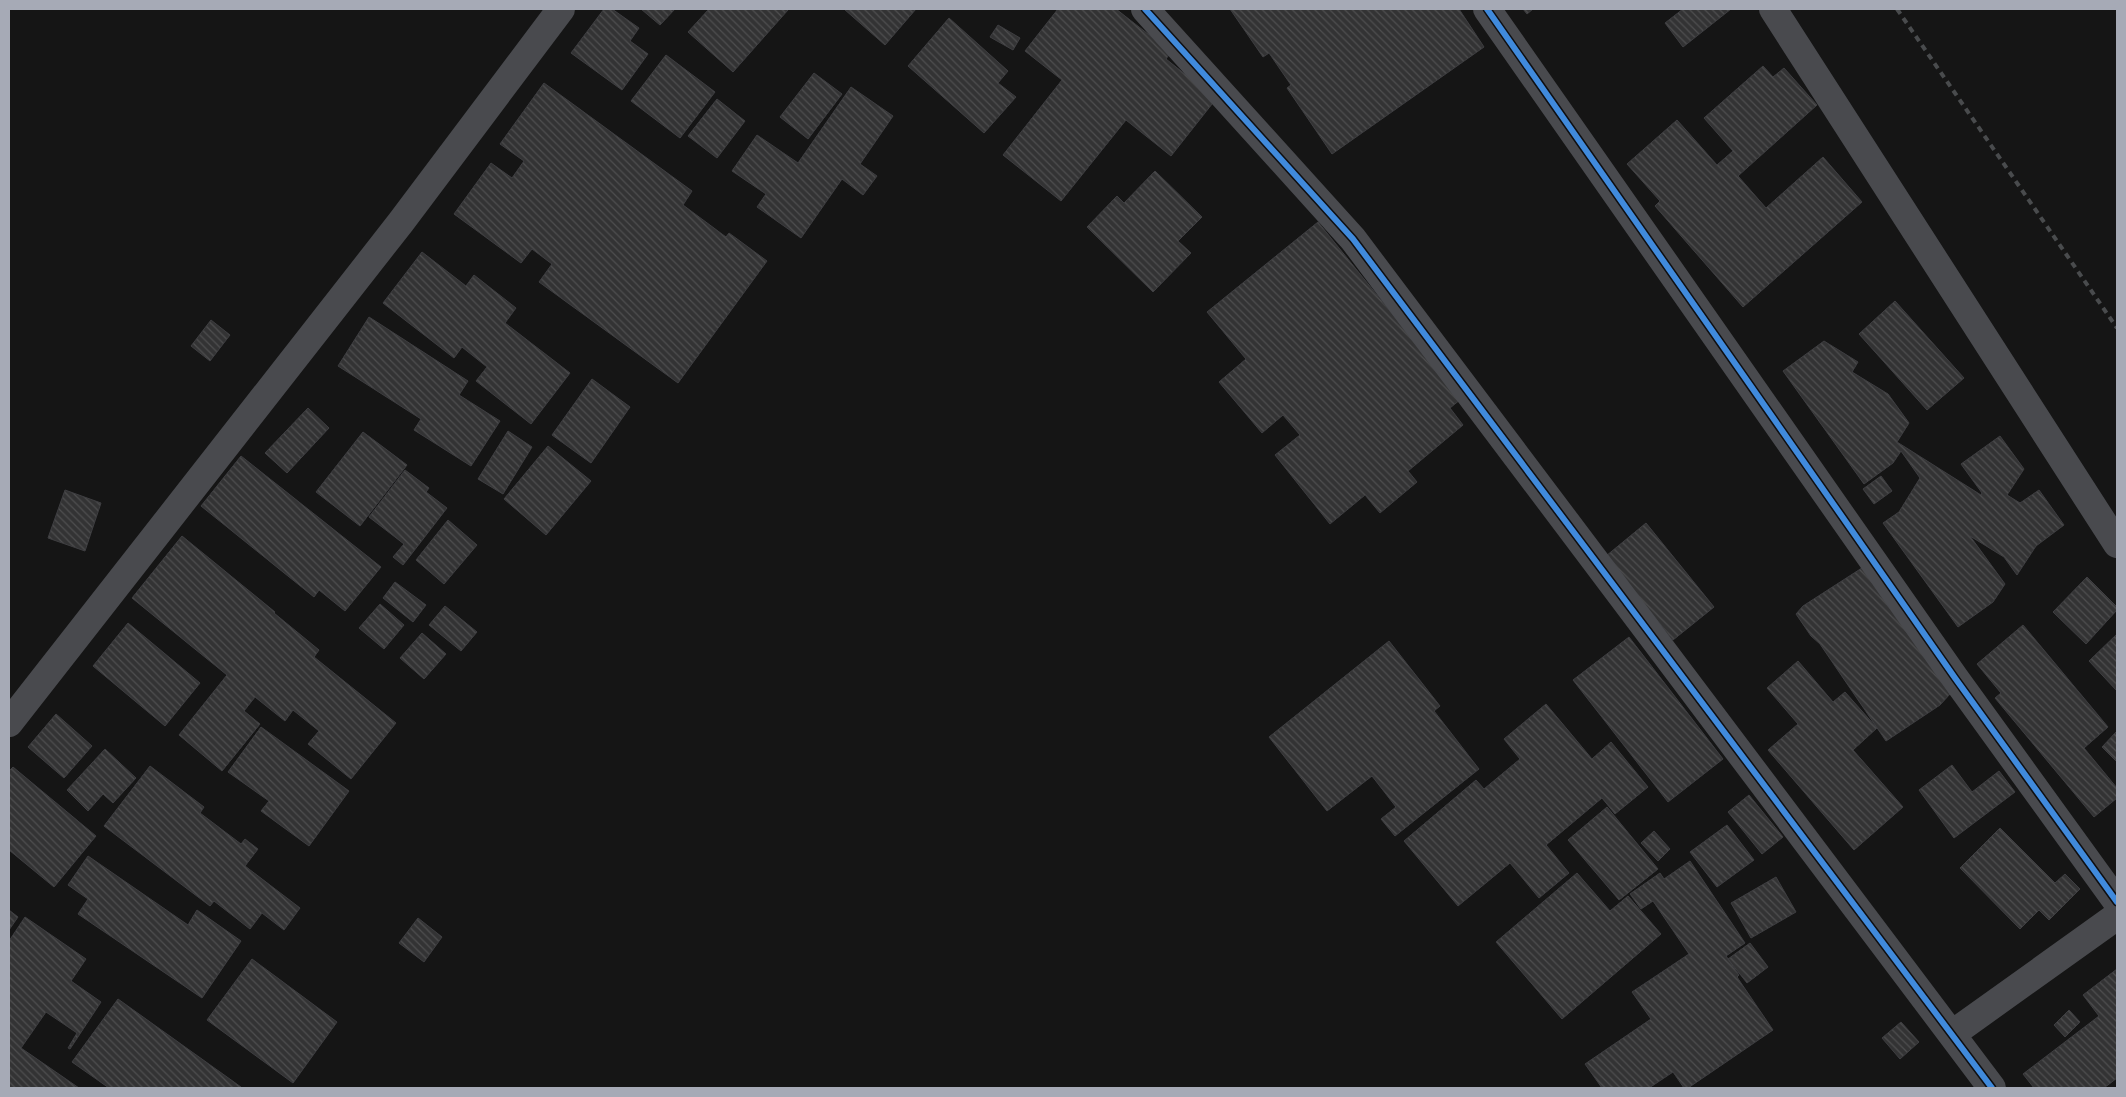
<svg xmlns="http://www.w3.org/2000/svg" width="2126" height="1097" viewBox="0 0 2126 1097" font-family="'Archivo Narrow',sans-serif">
  <style>
    .building { fill: url(#building-back-hatch); stroke: #3e3e41 }
    .lines { fill: none; stroke-linecap: round; stroke-linejoin: round }
    .minor { stroke: #494a4e; stroke-width: 28 }
    .rail { stroke: #494b4d; stroke-width: 4; stroke-dasharray: 6 5; stroke-linecap: butt }
    .cycleway-casing { stroke: #0f0f11; stroke-width: 9 }
    .cycleway { stroke: #408adc; stroke-width: 6 }
  </style>
  <defs>
    <pattern id="building-back-hatch" width="6" height="6" patternUnits="userSpaceOnUse" patternTransform="scale(1.25)"><rect width="6" height="6" fill="#333334"/><path d="M-1 5l2 2M0 0l6 6M5-1l2 2" fill="none" stroke="#4e4e4f"/></pattern>
  </defs>
  <rect width="100%" height="100%" fill="#151515"/>
  <path class="building" d="M604,9h8l27,19 -9,13 18,13 -26,36 -51,-37z
    M641,9h34l-15,16z
    M709,9h78l1,1 -55,62 -45,-40z
    M844,9h72l-31,36z
    M1058,9h58l55,43 -5,7 50,40 -45,57 -45,-36 -65,81 -58,-46 59,-75 -37,-29z
    M1230,9h229l25,38 -152,107 -45,-66 4,-3 -22,-32 -6,4z
    M1523,9h10l-6,5z
    M1683,9h48l-48,38 -18,-24z
    M949,18l59,53 -10,12 18,14 -32,36 -76,-67z
    M998,25l22,13 -7,12 -23,-13z
    M666,55l49,37 -35,46 -49,-37z
    M1763,66l10,11 11,-9 33,37 -79,71 28,32 57,-51 39,45 -119,105 -88,-101 5,-5 -33,-37 50,-44 40,45 16,-14 -29,-33z
    M814,73l28,21 -34,45 -28,-22z
    M544,83l148,108 -9,14 43,32 3,-4 38,28 -89,122 -139,-101 13,-18 -20,-15 -11,14 -67,-49 37,-51 21,15 12,-17 -24,-17z
    M851,87l42,29 -33,48 17,12 -14,19 -21,-16 -41,59 -44,-31 9,-13 -34,-23 25,-36 41,28z
    M717,99l28,22 -28,37 -29,-22z
    M1155,171l47,46 -24,24 13,12 -38,39 -66,-65 30,-31 7,7z
    M1318,222l143,177 -11,9 13,17 -55,46 9,11 -37,31 -15,-18 -35,29 -55,-69 25,-20 -17,-20 -21,18 -43,-51 27,-23 -39,-47z
    M422,252l44,34 8,-11 42,33 -11,15 65,50 -39,51 -55,-43 11,-14 -25,-20 -8,11 -71,-55z
    M1895,301l69,77 -37,32 -68,-76z
    M369,317l99,64 -9,14 41,26 -29,45 -57,-36 7,-11 -83,-53z
    M211,320l19,15 -20,26 -19,-15z
    M1824,341l34,21 -6,10 36,22 21,29 -12,19 84,53 1,-2 -21,-29 39,-28 24,33 -17,26 13,8 19,-13 25,35 -28,21 -19,29 -13,-18 -34,-21 35,48 -12,18 -35,25 -75,-104 16,-11 21,-34 -19,-27 -8,12 -29,21 -81,-113z
    M592,379l38,28 -39,56 -39,-28z
    M308,408l21,20 -42,45 -22,-20z
    M508,431l24,16 -29,47 -25,-15z
    M363,432l44,33 -47,61 -44,-34z
    M548,446l43,35 -45,54 -42,-36z
    M241,456l140,111 -36,44 -26,-21 -5,7 -113,-91z
    M405,470l24,18 -3,4 21,16 -44,57 -10,-8 11,-13 -35,-27z
    M1881,476l11,15 -18,13 -11,-15z
    M65,490l36,13 -16,48 -37,-13z
    M448,520l29,25 -33,39 -28,-24z
    M1646,523l68,84 -41,33 -67,-84z
    M182,536l93,76 -1,1 45,37 -5,7 82,66 -45,56 -43,-35 11,-13 -26,-21 -8,11 -30,-24 -11,14 16,13 -38,47 -43,-36 48,-60 -95,-77z
    M1865,566l85,128 -10,11 -54,36 -66,-97 -9,-8 -15,-22 7,-8z
    M2087,577l30,30v3l-31,34 -33,-32z
    M395,582l31,23 -13,17 -30,-24z
    M380,604l24,21 -20,24 -25,-21z
    M445,606l32,26 -16,19 -32,-26z
    M128,623l72,60 -35,43 -72,-60z
    M2023,625l85,102 -24,21 33,40v10l-23,19 -99,-119 6,-5 -24,-29z
    M422,633l24,21 -22,25 -24,-21z
    M2117,634v57l-28,-30z
    M1629,637l94,122 -55,43 -95,-122z
    M1389,641l51,65 -6,5 45,58 -84,67 -14,-17 15,-12 -24,-31 -45,35 -58,-74z
    M1798,661l35,41 12,-10 32,36 -24,22 50,57 -49,43 -86,-100 30,-26 -31,-36z
    M1546,704l46,55 19,-17 37,45 -33,27 -13,-16 -56,47 23,28 -30,25 -29,-35 -52,43 -54,-65 72,-61 8,9 36,-30 -16,-20z
    M56,714l36,32 -28,32 -36,-31z
    M261,727l88,64 -40,55 -48,-35 8,-10 -41,-29z
    M2117,731v31l-15,-15z
    M105,749l31,29 -23,25 -10,-9 -15,17 -21,-21z
    M1952,765l20,27 27,-21 16,21 -61,46 -35,-48z
    M150,766l54,41 -4,6 41,31 4,-5 13,10 -13,17 55,42 -16,22 -22,-17 -12,16 -36,-28 -4,5 -106,-80z
    M13,767l83,69 -42,51 -45,-37v-79z
    M1749,795l34,42 -21,17 -34,-42z
    M1607,807l51,62 -39,31 -51,-60z
    M1727,825l27,35 -37,27 -27,-35z
    M2000,828l55,55 10,-9 15,15 -31,31 -10,-10 -19,19 -60,-61z
    M1654,831l16,18 -12,12 -17,-18z
    M88,856l100,69 9,-15 44,31 -39,57 -124,-84 10,-15 -20,-14z
    M1690,861l55,82 -19,13 13,19 -2,2 36,53 -85,58h-4l-11,-16 -24,16h-47l-17,-24 66,-45 -19,-27 57,-38 -36,-53 -12,8 -11,-15 30,-21 4,6z
    M1577,873l33,38 18,-15 33,38 -99,85 -66,-77z
    M1776,877l20,35 -45,26 -20,-35z
    M9,910l9,7 -9,13z
    M25,917l61,42 -15,22 30,21 -31,47 -2,-1 9,-15 -31,-21 -25,36 58,40h-70v-147z
    M418,918l24,19 -18,25 -25,-19z
    M1750,943l18,24 -21,16 -19,-24z
    M252,959l85,63 -44,61 -86,-63z
    M2117,969v109l-13,10h-70l-11,-14 76,-58 -16,-21z
    M118,999l123,88 -1,1h-131l-37,-26z
    M2069,1010l11,12 -15,15 -11,-12z
    M1901,1022l18,20 -19,17 -18,-21z"/>
  <g class="lines">
    <path class="minor" d="M1145,9l208,230 639,849
      M1487,9l468,669 162,224
      M1773,9l344,535
      M9,723l392,-501 160,-213
      M1952,1034l165,-118"/>
    <path class="rail" d="M1897,9l220,319"/>
    <defs>
      <path id="cycleway" d="M1145,9l208,230 639,849
        M1487,9l468,669 162,224"/>
    </defs>
    <use href="#cycleway" class="cycleway-casing"/>
    <use href="#cycleway" class="cycleway"/>
  </g>
  <rect width="2126" height="1097" fill="none" stroke="#a6aab6" stroke-width="20"/>
</svg>
